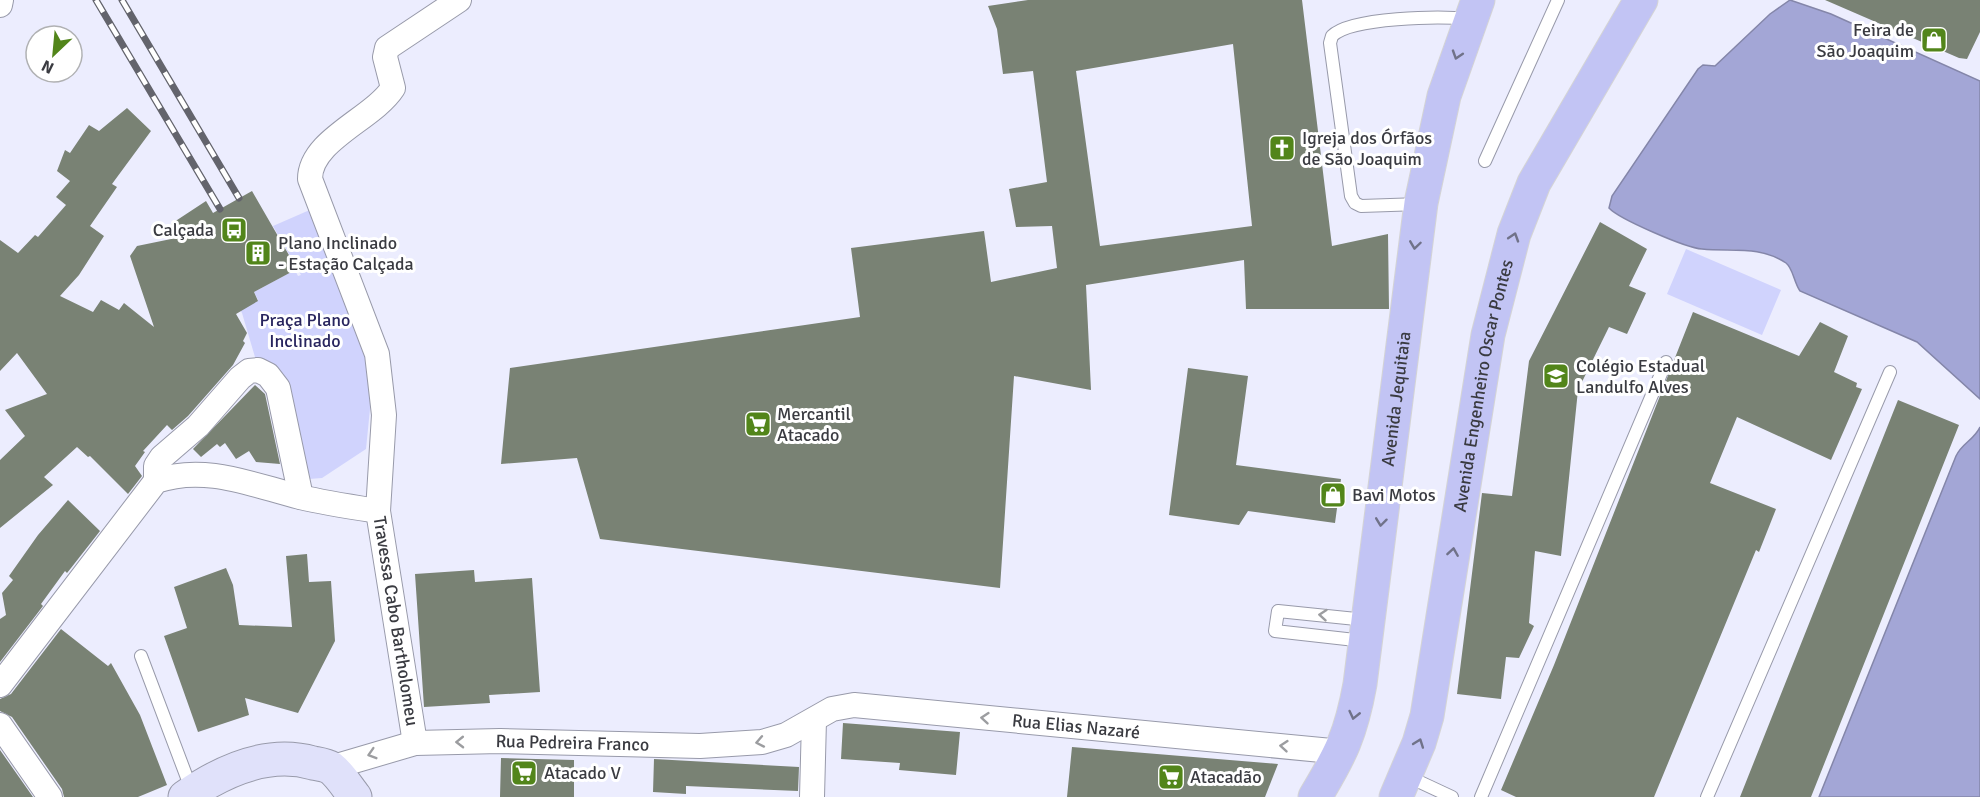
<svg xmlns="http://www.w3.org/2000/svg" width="1980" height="797" viewBox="0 0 1980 797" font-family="Signika,sans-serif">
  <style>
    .green { fill: #d0d3fd }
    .water { fill: #a3a6d6; stroke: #8486a9; stroke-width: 1.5 }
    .building { fill: #798274; fill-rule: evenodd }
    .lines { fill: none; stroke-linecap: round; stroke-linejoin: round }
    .service-casing { stroke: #989aaa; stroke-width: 14 }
    .minor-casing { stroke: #989aaa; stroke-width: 26 }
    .secondary-casing { stroke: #989aaa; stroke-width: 35 }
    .primary-casing { stroke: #d4d4d5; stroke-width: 35 }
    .service { stroke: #fff; stroke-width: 12 }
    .minor { stroke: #fff; stroke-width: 24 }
    .secondary { stroke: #e0e1fa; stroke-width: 33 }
    .primary { stroke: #c2c4f4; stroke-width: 33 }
    .rail-casing { stroke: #63646c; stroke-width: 7 }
    .rail { stroke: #fff; stroke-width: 4.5; stroke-dasharray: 14; stroke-linecap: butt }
    .oneway { stroke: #707289 }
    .oneway2 { stroke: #9c9da0 }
    .labels { text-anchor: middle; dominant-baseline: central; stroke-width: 6; stroke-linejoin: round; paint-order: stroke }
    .poi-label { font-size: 18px; fill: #3a3b41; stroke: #fff; text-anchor: start }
    .park-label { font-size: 18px; fill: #28255e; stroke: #fff }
    .street-label { font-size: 18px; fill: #3a3b41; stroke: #fff }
  </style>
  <rect width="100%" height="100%" fill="#ecedfe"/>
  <path class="green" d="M312,209l58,141 3,29 -7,70 -44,29 -13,1 -52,-115 -15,-51 -13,-21 27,10 2,-2 -4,-8 41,-22 3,6 3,-1 -28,-49z
    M1686,249l95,41 -19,45 -95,-41z"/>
  <path class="water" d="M1790,0l41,14 149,67v318l-63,-57 -117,-51c-6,-8 -7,-23 -14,-28 -27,-18 -54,-11 -84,-14 -16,-1 -83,-30 -93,-41l3,-12 86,-127 5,-4 12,1 55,-52z
    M1980,427v370h-161l137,-341c6,-13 18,-16 24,-29z"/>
  <path class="building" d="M1028,0h274l30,246 56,-12 1,75h-143l-2,-49 -158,25 5,105 -77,-14 -14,212 -400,-49 -23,-81 -76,6 9,-96 350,-51 -9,-69 133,-17 7,51 66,-14 -5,-42 -36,1 -7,-38 38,-7 -14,-111 -30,3 -6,-45 -9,-23zM1233,44l19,182 -152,20 -24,-175z
    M1825,0h155v32l-13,27 -8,-1z
    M127,108l24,23 -39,53 5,3 -27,39 14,10 -25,39 -19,21 33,16 8,-12 18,10 5,-7 30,24 -24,-71 7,-10 39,-8 -5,-14 35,-23 7,12 39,-22 45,78 -43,23 4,9 -22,13 11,19 -4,8 2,2 -12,22 -45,51 -16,14 -5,-5 -24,26 2,1 -10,14 7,10 -14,18 -38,-38 -2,1 -11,-10 -33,30 9,8 -53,43v-68l25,-24 -20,-26 42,-16 -30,-41 -17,18v-131l18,13 17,-18 3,2 28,-32 -10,-8 14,-16 -13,-10 8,-21 5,3 19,-28 10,6z
    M1600,222l47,27 -18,37 17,7 -19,41 -18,-7 -31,63 -17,166 -26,-5 -6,72 5,3 -15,32 -13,-1 -5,42 -44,-5 25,-201 30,3 17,-135z
    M1693,312l106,44 21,-34 28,14 -14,36 23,11 -1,4 6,2 -31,71 -94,-43 -27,66 66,26 -17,43 -3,-2 -102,247h-138l-15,-7 53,-125z
    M1188,368l60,8 -12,89 105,14 -6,44 -87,-12 -9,14 -70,-10z
    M255,385l10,9 15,70 -24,-2 -7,-11 -13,8 -11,-16 -5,4 -3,-3 -16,13 -8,-8z
    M1898,400l61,25 -148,372h-71z
    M68,500l32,31 -29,37 -4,5 -2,-2 -24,33 2,2 -43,56v-43l6,-4 -4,-22 11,-13 -4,-4 29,-41z
    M307,554l2,28 22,-1 4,60 -37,72 -53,-15 4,17 -51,17 -34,-96 23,-8 -13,-41 52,-19 7,17 6,40 53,2 -6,-71z
    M474,570l1,12 57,-4 8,114 -51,3 1,8 -66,4 -9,-133z
    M61,629l47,37 3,-3 29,52 27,70 -29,12h-74l-2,-8 -50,-72 -12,-6v-12l11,-5z
    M843,723l117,9 -4,43 -57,-5 1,-7 -59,-4z
    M1072,747l206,17 -13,33h-198z
    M0,750l33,47h-33z
    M501,758l73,2v37h-74z
    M654,759l145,8 -1,24 -112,-5v8l-33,-2z"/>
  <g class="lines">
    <defs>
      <path id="service" d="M1485,161l73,-161
        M1420,204l-59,2 -6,-3 -4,-7 -21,-153 2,-7c19,-19 109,-20 137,-17
        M1364,641l-89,-10 3,-20 88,9
        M141,656l51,135
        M1407,776l45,21
        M1481,797l185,-435
        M1707,797l183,-425"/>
      <g id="minor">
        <path d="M0,5l1,-5"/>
        <path d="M156,481v-15l6,-9 36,-31 42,-48 9,-7 9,-1 10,5 10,13 23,109"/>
        <path d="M0,685l156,-204c49,-17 96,4 144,16 25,6 52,10 78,14"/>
        <path d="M0,725l50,72"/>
        <path d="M415,743l-37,-232 6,-96 -7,-61 -67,-175c0,-39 63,-60 83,-91l-8,-31 2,-9 72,-48"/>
        <path id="s1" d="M330,768l85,-25 85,-2 200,5 62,-4 24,-7 46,-26 22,-4 488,47"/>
        <path d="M812,797l2,-77"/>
      </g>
      <path id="secondary" d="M185,797c37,-26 82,-47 128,-34 5,1 13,2 18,5 9,7 17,20 24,29"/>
      <g id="primary">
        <path id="s2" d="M1315,797c26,-43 36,-63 45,-113l61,-481 23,-107 34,-96"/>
        <path id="s3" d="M1396,797l23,-54 8,-27 61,-381 26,-101 20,-51 107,-183"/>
      </g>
    </defs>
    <use href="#service" class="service-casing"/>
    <use href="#minor" class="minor-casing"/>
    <use href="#secondary" class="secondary-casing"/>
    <use href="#primary" class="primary-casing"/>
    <use href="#service" class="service"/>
    <use href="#minor" class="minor"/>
    <use href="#secondary" class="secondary"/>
    <use href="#primary" class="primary"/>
    <defs>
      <path id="rail" d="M96,0l124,209
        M122,0l117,198"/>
    </defs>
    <use href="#rail" class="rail-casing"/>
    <use href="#rail" class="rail"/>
  </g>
  <defs><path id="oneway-chevron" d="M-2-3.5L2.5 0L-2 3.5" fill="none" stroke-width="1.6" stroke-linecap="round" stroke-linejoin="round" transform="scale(1.5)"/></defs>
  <g class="oneway">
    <use href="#oneway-chevron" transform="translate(1457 55) rotate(108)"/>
    <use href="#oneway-chevron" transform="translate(1514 237) rotate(-72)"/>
    <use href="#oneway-chevron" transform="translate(1415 245) rotate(98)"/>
    <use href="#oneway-chevron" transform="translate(1381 522) rotate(97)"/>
    <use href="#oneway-chevron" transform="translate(1453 552) rotate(-81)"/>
    <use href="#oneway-chevron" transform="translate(1354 715) rotate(103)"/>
    <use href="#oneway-chevron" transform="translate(1419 743) rotate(-70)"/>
  </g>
  <g class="oneway2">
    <use href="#oneway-chevron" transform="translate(1323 615) rotate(-175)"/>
    <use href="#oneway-chevron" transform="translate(985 718) rotate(-175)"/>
    <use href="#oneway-chevron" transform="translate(460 742) rotate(179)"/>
    <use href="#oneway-chevron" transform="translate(760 742) rotate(169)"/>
    <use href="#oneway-chevron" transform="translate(1284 746) rotate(-175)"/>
    <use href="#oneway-chevron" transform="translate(372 754) rotate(163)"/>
  </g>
  <defs>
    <symbol id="shop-square" viewBox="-11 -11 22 22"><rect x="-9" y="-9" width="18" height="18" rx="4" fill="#52851a" stroke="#fff"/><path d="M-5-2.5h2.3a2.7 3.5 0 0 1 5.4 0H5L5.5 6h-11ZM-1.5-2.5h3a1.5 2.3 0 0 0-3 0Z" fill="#fff"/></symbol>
    <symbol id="church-square" viewBox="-11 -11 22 22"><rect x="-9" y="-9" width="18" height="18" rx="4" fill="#52851a" stroke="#fff"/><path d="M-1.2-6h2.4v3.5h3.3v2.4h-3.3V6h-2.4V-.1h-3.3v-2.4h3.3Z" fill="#fff"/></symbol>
    <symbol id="bus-square" viewBox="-11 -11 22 22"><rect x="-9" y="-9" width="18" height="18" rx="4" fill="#52851a" stroke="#fff"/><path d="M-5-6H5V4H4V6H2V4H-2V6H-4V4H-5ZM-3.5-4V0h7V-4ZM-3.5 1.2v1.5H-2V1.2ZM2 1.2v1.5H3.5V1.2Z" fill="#fff"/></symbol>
    <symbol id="building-square" viewBox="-11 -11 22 22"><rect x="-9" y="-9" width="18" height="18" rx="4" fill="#52851a" stroke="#fff"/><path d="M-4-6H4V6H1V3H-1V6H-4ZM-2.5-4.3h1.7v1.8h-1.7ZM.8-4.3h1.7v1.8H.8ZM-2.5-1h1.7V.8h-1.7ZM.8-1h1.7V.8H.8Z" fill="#fff"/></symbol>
    <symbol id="school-square" viewBox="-11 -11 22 22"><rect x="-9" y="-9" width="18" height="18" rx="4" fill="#52851a" stroke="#fff"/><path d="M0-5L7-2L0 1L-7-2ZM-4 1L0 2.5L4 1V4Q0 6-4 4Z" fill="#fff"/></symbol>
    <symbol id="supermarket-square" viewBox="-11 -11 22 22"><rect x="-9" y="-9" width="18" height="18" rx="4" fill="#52851a" stroke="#fff"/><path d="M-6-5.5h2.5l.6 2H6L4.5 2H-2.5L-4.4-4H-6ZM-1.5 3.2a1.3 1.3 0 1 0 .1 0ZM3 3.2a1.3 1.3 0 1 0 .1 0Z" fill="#fff"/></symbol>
  </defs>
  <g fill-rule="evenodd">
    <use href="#shop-square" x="1919" y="25" width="30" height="30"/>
    <use href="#church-square" x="1267" y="133" width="30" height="30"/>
    <use href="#bus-square" x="219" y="215" width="30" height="30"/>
    <use href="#building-square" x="243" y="238" width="30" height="30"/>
    <use href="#school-square" x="1541" y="361" width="30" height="30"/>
    <use href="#supermarket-square" x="743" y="409" width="30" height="30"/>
    <use href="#shop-square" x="1318" y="480" width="30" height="30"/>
    <use href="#supermarket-square" x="509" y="758" width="30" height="30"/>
    <use href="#supermarket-square" x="1156" y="762" width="30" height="30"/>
  </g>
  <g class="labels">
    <g class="poi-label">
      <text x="1914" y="30" text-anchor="end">Feira de<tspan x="1914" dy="21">São Joaquim</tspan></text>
      <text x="1302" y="138">Igreja dos Órfãos<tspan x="1302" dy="21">de São Joaquim</tspan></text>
      <text x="214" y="230" text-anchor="end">Calçada</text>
      <text x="278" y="243">Plano Inclinado<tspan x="278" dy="21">- Estação Calçada</tspan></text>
      <text x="1576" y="366">Colégio Estadual<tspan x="1576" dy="21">Landulfo Alves</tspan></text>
      <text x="777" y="414">Mercantil<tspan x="777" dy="21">Atacado</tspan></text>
      <text x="1352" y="495">Bavi Motos</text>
      <text x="544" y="773">Atacado V</text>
      <text x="1190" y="777">Atacadão</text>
    </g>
    <g class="park-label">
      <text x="305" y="320">Praça Plano<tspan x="305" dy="21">Inclinado</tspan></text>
    </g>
    <g class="street-label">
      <text stroke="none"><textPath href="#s3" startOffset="422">Avenida Engenheiro Oscar Pontes</textPath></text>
      <text stroke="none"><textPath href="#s2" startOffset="410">Avenida Jequitaia</textPath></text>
      <text transform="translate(396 621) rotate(81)">Travessa Cabo Bartholomeu</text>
      <text stroke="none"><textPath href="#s1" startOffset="759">Rua Elias Nazaré</textPath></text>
      <text stroke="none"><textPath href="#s1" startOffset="246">Rua Pedreira Franco</textPath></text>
    </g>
  </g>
  <g transform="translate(54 54) rotate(206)"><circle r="28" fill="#ffffff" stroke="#b0b1b3" stroke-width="1.5"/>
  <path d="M0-4.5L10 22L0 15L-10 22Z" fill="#52851a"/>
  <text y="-9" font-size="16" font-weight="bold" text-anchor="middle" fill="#3a3b41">N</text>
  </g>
</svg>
